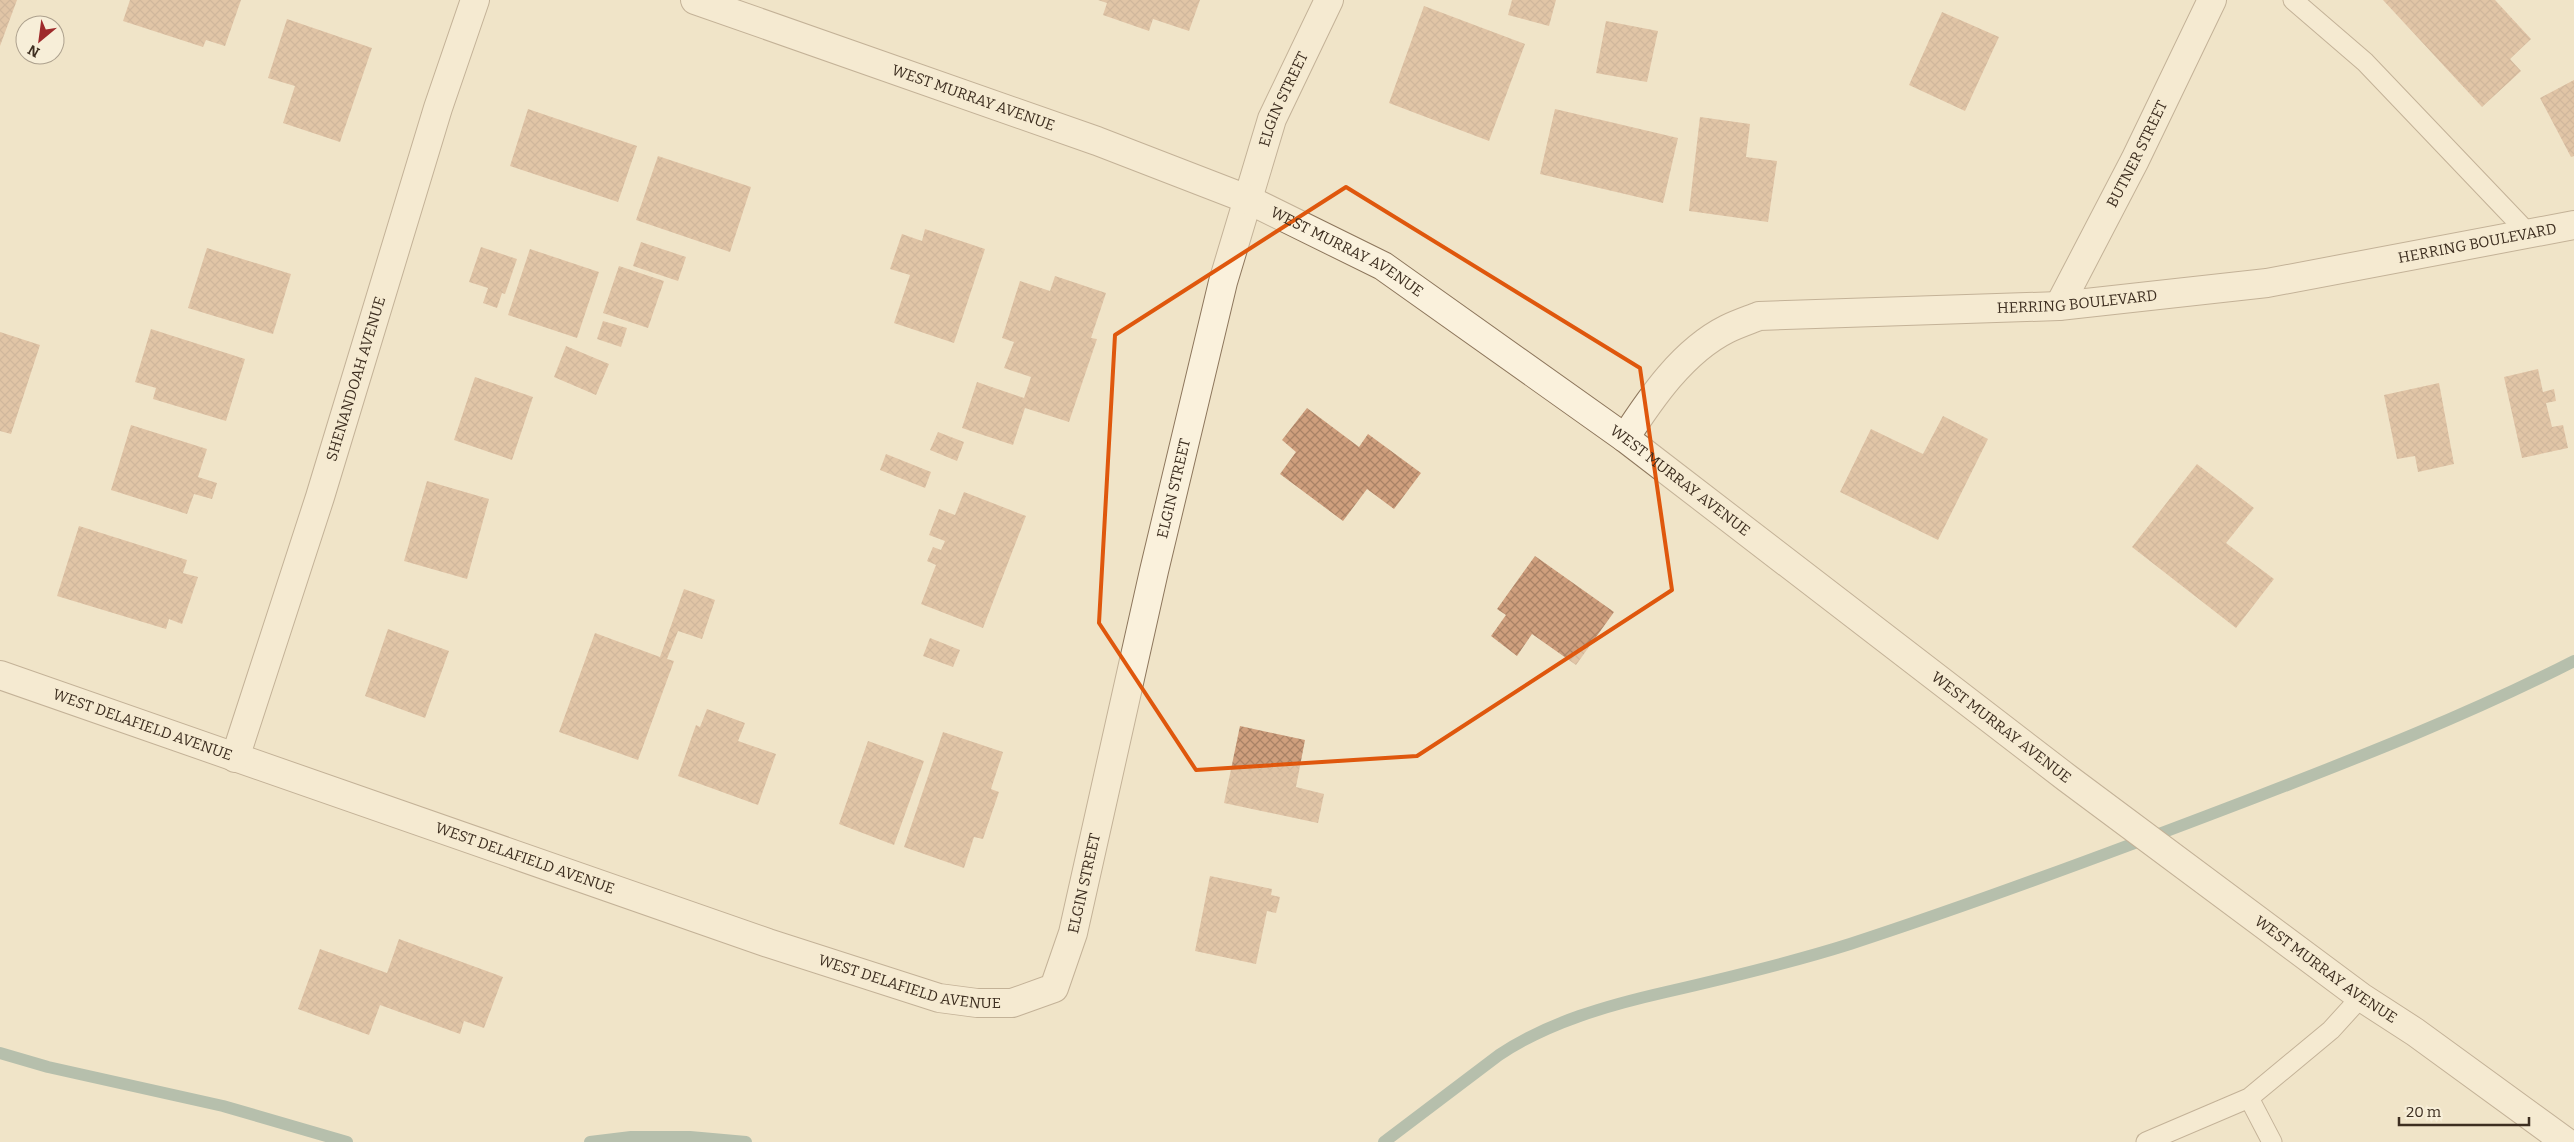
<svg xmlns="http://www.w3.org/2000/svg" width="2574" height="1142" viewBox="0 0 2574 1142" font-family="Bitter,serif">
  <style>
    .lines { fill: none; stroke-linecap: round; stroke-linejoin: round }
    .stream { stroke: #6f938a; stroke-width: 12 }
    .building { fill: url(#building-cross-hatch) }
    .service-casing { stroke: #8d765c; stroke-width: 21 }
    .minor-casing { stroke: #8d765c; stroke-width: 30 }
    .tertiary-casing { stroke: #8d765c; stroke-width: 30 }
    .service { stroke: #faf1dc; stroke-width: 19 }
    .minor { stroke: #faf1dc; stroke-width: 28 }
    .tertiary { stroke: #faf1dc; stroke-width: 28 }
    .marked { fill: none; stroke: #df570d; stroke-width: 4; stroke-linejoin: round }
    .labels { text-anchor: middle; dominant-baseline: central; stroke-width: 4; stroke-linejoin: round; paint-order: stroke }
    .street-label { font-size: 15px; fill: #3d2e20; stroke: #f7eed8 }
  </style>
  <defs>
    <pattern id="building-cross-hatch" width="8" height="8" patternUnits="userSpaceOnUse" patternTransform="scale(1.25)"><rect width="8" height="8" fill="#cf9f7d"/><path d="M0 0l8 8M0 8l8-8" fill="none" stroke="#a98266"/></pattern>
  </defs>
  <rect width="100%" height="100%" fill="#f0e4c8"/>
  <g class="lines">
    <path class="stream" d="M0,1053l48,14 175,39 124,36
      M590,1142l41,-5h59l56,5
      M1384,1142l115,-87c49,-33 110,-50 167,-63 61,-14 124,-29 184,-48 135,-44 268,-94 401,-145 109,-42 219,-85 323,-138"/>
  </g>
  <path class="building" d="M0,0h17l-17,46z
    M130,0h111l-16,46 -19,-6 -3,7 -80,-26z
    M1098,0h102l-11,31 -36,-12 -4,12 -46,-16 4,-12z
    M1512,0h44l-7,26 -41,-11z
    M2383,0h112l36,39 -21,20 11,12 -39,36z
    M1424,6l101,38 -36,97 -100,-38z
    M1942,12l57,25 -34,74 -56,-26z
    M287,19l85,29 -32,94 -57,-19 12,-37 -27,-8z
    M1606,21l52,10 -11,51 -51,-9z
    M2574,80v76l-3,1 -31,-59z
    M528,109l109,37 -19,56 -108,-36z
    M1555,109l123,29 -15,65 -123,-29z
    M1700,117l50,7 -4,33 31,4 -9,61 -79,-11z
    M658,156l93,31 -21,65 -94,-32z
    M925,229l60,20 -31,94 -60,-20 16,-48 -20,-6 12,-35 20,7z
    M641,242l45,15 -8,24 -45,-15z
    M481,247l36,12 -12,35 -3,-1 -5,15 -14,-5 5,-15 -19,-6z
    M207,248l84,26 -18,60 -85,-26z
    M530,249l69,23 -22,66 -69,-23z
    M619,266l45,15 -16,47 -45,-15z
    M1055,276l51,17 -15,45 6,1 -28,83 -44,-14 -12,37 -51,-17 15,-46 47,16 7,-21 -27,-9 10,-26 -12,-4 18,-57 30,10z
    M603,321l24,7 -6,19 -24,-8z
    M151,329l94,30 -19,62 -73,-22 3,-11 -21,-6z
    M0,332l40,13 -29,89 -11,-3z
    M566,346l43,18 -13,31 -42,-18z
    M2538,369l5,23 11,-3 2,12 -10,2 6,24 11,-2 5,23 -46,10 -18,-81z
    M475,377l58,20 -21,63 -58,-20z
    M2439,383l15,81 -36,8 -3,-16 -18,3 -13,-64z
    M1307,408l52,39 9,-13 53,39 -27,36 -27,-20 -24,32 -63,-47 16,-22 -14,-12z
    M1943,416l45,23 -50,101 -98,-48 31,-63 52,25z
    M131,425l76,24 -9,28 19,6 -5,16 -18,-5 -7,20 -76,-24z
    M938,432l26,10 -7,19 -27,-11z
    M886,454l45,18 -6,16 -45,-18z
    M2197,464l57,44 -28,35 48,36 -38,49 -104,-81z
    M427,481l62,18 -22,80 -63,-18z
    M964,492l62,24 -43,112 -62,-24 15,-39 -9,-4 6,-14 8,3 4,-9 -16,-6 10,-26 16,6z
    M79,526l108,34 -4,13 15,4 -16,47 -13,-5 -3,10 -109,-33z
    M1535,556l79,56 -38,53 -44,-31 -15,22 -26,-20 15,-21 -9,-6z
    M684,589l31,11 -13,39 -24,-8 -11,28 7,2 -36,99 -79,-28 36,-99 65,24z
    M388,629l61,22 -24,67 -60,-22z
    M930,638l30,12 -7,17 -30,-11z
    M707,709l38,14 -7,18 38,13 -18,51 -80,-29 18,-51 4,2z
    M1240,726l65,14 -9,47 28,7 -6,29 -94,-20z
    M943,732l60,20 -12,37 8,3 -16,47 -9,-2 -10,31 -60,-21z
    M868,741l56,20 -30,84 -55,-21z
    M1210,876l62,13 -1,6 9,2 -4,16 -9,-2 -11,53 -61,-13z
    M399,939l104,38 -19,51 -20,-7 -4,13 -80,-29 -11,30 -71,-26 22,-60 67,24z"/>
  <g class="lines">
    <defs>
      <path id="service" d="M2293,0l72,62 165,173
        M2249,1098l23,44
        M2146,1142l103,-44 82,-68 30,-33"/>
      <g id="minor">
        <path id="s1" d="M2059,306l76,-146 77,-160"/>
        <path id="s2" d="M1625,438c26,-40 58,-87 102,-109 10,-5 22,-9 32,-13l300,-10 208,-23 307,-58"/>
        <path id="s3" d="M0,675l768,268 171,55 38,5h35l42,-15 19,-55 81,-362 69,-289 49,-163 57,-119"/>
        <path id="s4" d="M235,758l85,-261 118,-389 37,-108"/>
      </g>
      <g id="tertiary">
        <path id="s5" d="M695,0l402,141 150,58 136,67 242,172 442,340 294,219 54,35 151,110"/>
      </g>
    </defs>
    <use href="#service" class="service-casing"/>
    <use href="#minor" class="minor-casing"/>
    <use href="#tertiary" class="tertiary-casing"/>
    <use href="#service" class="service"/>
    <use href="#minor" class="minor"/>
    <use href="#tertiary" class="tertiary"/>
  </g>
  <path d="M0 0H2574V1142H0ZM1346,187l294,181 32,222 -255,166 -221,14 -97,-147 16,-288z" fill="#f0e4c8" fill-opacity=".55" fill-rule="evenodd"/>
  <path class="marked" d="M1346,187l294,181 32,222 -255,166 -221,14 -97,-147 16,-288z"/>
  <g class="labels">
    <g class="street-label">
      <text stroke="none"><textPath href="#s5" startOffset="295">WEST MURRAY AVENUE</textPath></text>
      <text stroke="none"><textPath href="#s3" startOffset="2030">ELGIN STREET</textPath></text>
      <text stroke="none"><textPath href="#s1" startOffset="171">BUTNER STREET</textPath></text>
      <text stroke="none"><textPath href="#s2" startOffset="909">HERRING BOULEVARD</textPath></text>
      <text stroke="none"><textPath href="#s5" startOffset="700">WEST MURRAY AVENUE</textPath></text>
      <text stroke="none"><textPath href="#s2" startOffset="504">HERRING BOULEVARD</textPath></text>
      <text stroke="none"><textPath href="#s4" startOffset="398">SHENANDOAH AVENUE</textPath></text>
      <text stroke="none"><textPath href="#s5" startOffset="1105">WEST MURRAY AVENUE</textPath></text>
      <text stroke="none"><textPath href="#s3" startOffset="1625">ELGIN STREET</textPath></text>
      <text stroke="none"><textPath href="#s3" startOffset="151">WEST DELAFIELD AVENUE</textPath></text>
      <text stroke="none"><textPath href="#s5" startOffset="1510">WEST MURRAY AVENUE</textPath></text>
      <text stroke="none"><textPath href="#s3" startOffset="556">WEST DELAFIELD AVENUE</textPath></text>
      <text stroke="none"><textPath href="#s3" startOffset="1220">ELGIN STREET</textPath></text>
      <text stroke="none"><textPath href="#s5" startOffset="1915">WEST MURRAY AVENUE</textPath></text>
      <text stroke="none"><textPath href="#s3" startOffset="961">WEST DELAFIELD AVENUE</textPath></text>
    </g>
  </g>
  <g transform="translate(40 40) rotate(209)"><circle r="24" fill="#f7eed8" stroke="#ada18e"/>
  <path d="M0-4L9 19L0 12L-9 19Z" fill="#9e2a2b"/>
  <text y="-8" font-size="14" font-weight="bold" text-anchor="middle" fill="#3d2e20">N</text>
  </g>
  <path d="M2399 1117v8h130v-8" fill="none" stroke="#3d2e20" stroke-width="2.5"/>
  <text x="2406" y="1117" font-size="15" fill="#3d2e20" stroke="#f7eed8" stroke-width="4" paint-order="stroke">20 m</text>
</svg>
